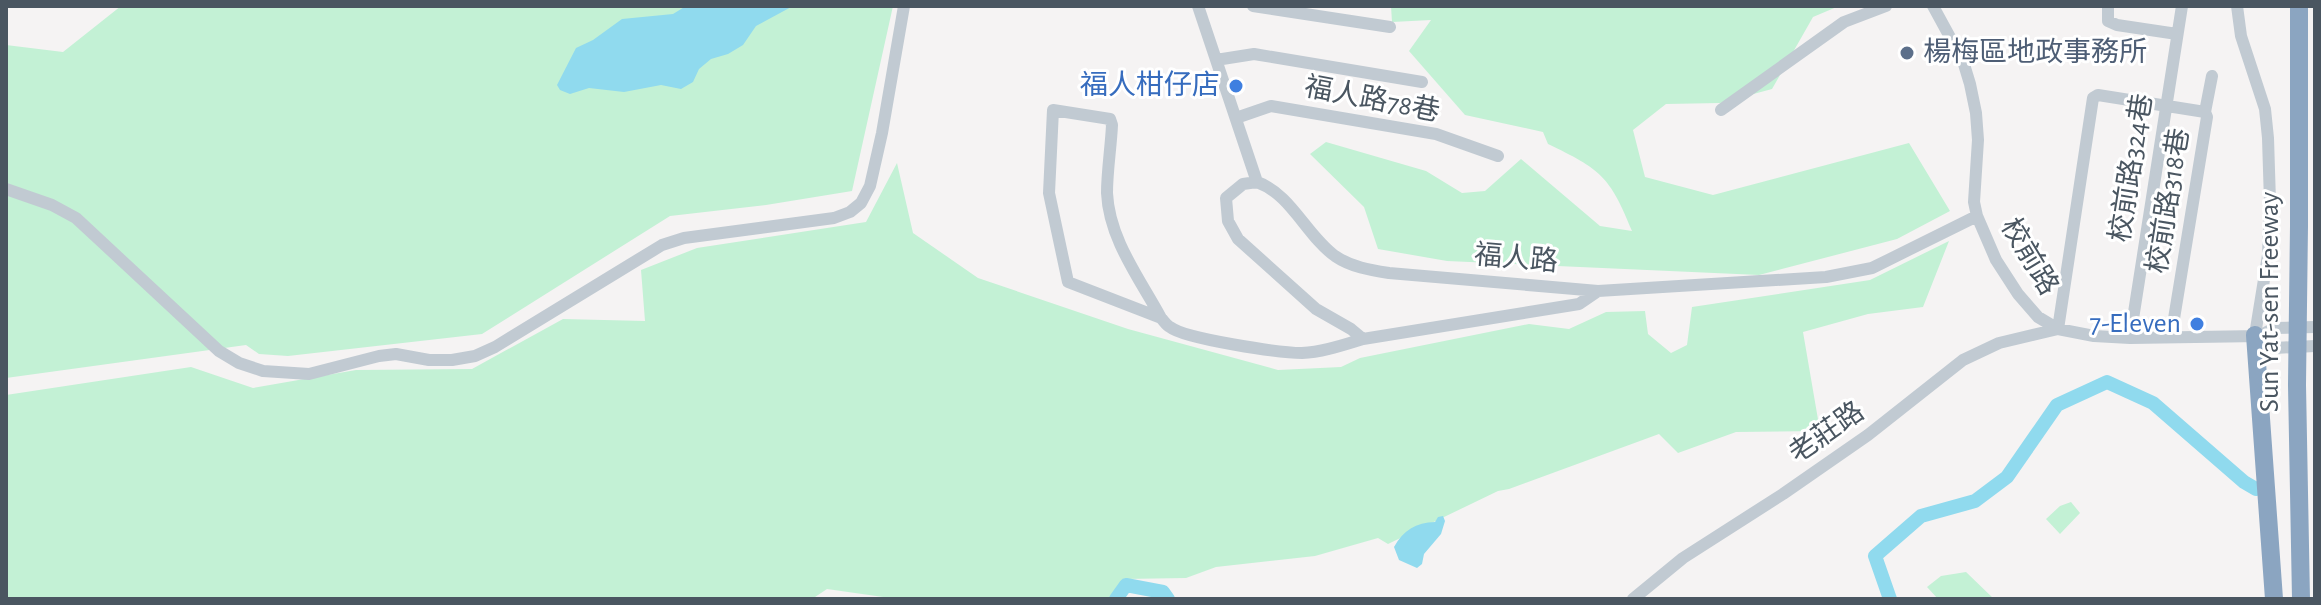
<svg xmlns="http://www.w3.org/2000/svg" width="2321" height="605" viewBox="0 0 2321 605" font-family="'Alegreya Sans','Noto Sans TC',sans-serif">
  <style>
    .green { fill: #c3f1d5 }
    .water { fill: #90daee }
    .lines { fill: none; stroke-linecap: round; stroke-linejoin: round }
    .river { stroke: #90daee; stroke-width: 14 }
    .minor { stroke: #c1cad2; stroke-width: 12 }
    .highway { stroke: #8ba5c1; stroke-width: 18 }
    .service-dot { fill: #5c6f8a; stroke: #fff; stroke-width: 3 }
    .shop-dot { fill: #3f7fe0; stroke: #fff; stroke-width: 3 }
    .labels { text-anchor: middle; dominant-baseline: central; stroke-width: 6; stroke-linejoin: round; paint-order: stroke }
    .service-label { font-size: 28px; fill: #4e5e75; stroke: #fff; text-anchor: start }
    .shop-label { font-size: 28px; fill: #366cbe; stroke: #fff; text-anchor: end }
    .street-label { font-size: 28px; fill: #4a5661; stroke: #fff }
  </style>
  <rect width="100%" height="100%" fill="#f5f3f3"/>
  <path class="green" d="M121,6h772l-41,185 -86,14 -96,11 -188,118 -194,22 -29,-2 -13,-9 -240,33v-333l57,7z
    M1391,6h448l-26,11 -41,72 -52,14 -54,1 -33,26 12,47 68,18 196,-52 41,68 -53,28 -138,36 -312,-14 -69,-12 -14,-42 -54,-53 16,-12 100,29 36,22 23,-2 36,-32 79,67 32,5c-22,-55 -32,-62 -84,-87l-5,-12 -78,-17 -56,-64 22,-31 -39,2z
    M897,163l16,70 65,45 150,51 150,41 63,-3 19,-9 169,-34 40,5 37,-17 39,-1 3,23 23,19 16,-8 5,-38 178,-27 79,-39 -26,66 -55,7 -65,18 17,99 -84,1 -58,21 -19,-19 -150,55 -11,2 -110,53 -10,-6 -63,18 -99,11 -30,11 -62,1 -15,20h-212l-70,-10 -15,10h-806v-204l185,-28 62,21 103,-18 116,-1 91,-50 82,2 -4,-51 56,-22 169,-26z
    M2071,502l9,11 -20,21 -14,-15 14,-13z
    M1966,572l28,27h-56l-11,-12 14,-11z"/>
  <path class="water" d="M686,6h107l-37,20 -13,19 -15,9 -17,5 -12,10 -6,13 -12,7 -20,-4 -37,7 -35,-4 -19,6 -10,-4 -3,-5 19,-37 17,-8 29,-21 51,-5z
    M1443,516l2,5 -4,13 -17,20 -2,10 -5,4 -18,-8 -5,-13c9,-16 22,-25 41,-25l3,-5z"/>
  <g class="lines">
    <path class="river" d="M1116,599l10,-14 37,7 5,7
      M1890,599l-15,-43 46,-40 54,-15 32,-24 50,-72 50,-23 46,21 91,79 12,7"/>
    <path class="minor" d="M1198,6l59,176c34,12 49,53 78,74 16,11 35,14 54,17l209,18 228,-14 46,-9 105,-52
      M1253,6l137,21
      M1933,6l30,55 7,23 6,29 2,27 -4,62 3,14 19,44 22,34 20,23 20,12 36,7 36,2 130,-2 14,-8 41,-1
      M2108,6v15l9,4 60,9
      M2237,6l4,30 24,73 3,29 2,64 -2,53 -13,80
      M1216,60l38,-6 168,28
      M1721,110l123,-88 42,-16
      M2205,112l7,-36
      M1236,118l35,-12 165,28 62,22
      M1257,182l-14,2 -17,14 2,23 10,18 78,70 35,20 12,10
      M6,189l46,16 24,13 143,133 20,12 24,8 46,3 70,-18 17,-2 33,6h23l23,-4 20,-9 167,-102 22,-7 150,-20 16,-6 11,-9 9,-17 12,-53 22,-127
      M1161,318l-93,-36 -19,-89 4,-83 57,9 2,6c-1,22 -5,46 -5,68 2,46 33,86 54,125 3,3 5,7 9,9 15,12 111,26 132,26 21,-1 41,-8 61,-14l216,-35 19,-13
      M2058,329l35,-231 5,-3 107,17 2,5 -36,220
      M2260,336l15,12 40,-2
      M2130,338l52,-332
      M1633,599l50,-41 100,-64 85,-59 95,-75 36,-17 59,-14"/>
    <path class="highway" d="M2299,6v220l-2,159 4,214
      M2255,335l19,264"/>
  </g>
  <circle class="service-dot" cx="1907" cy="53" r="8"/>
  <g class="shop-dot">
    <circle cx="1236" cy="86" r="8"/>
    <circle cx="2197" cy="324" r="8"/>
  </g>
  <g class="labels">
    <g class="service-label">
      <text x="1923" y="53">楊梅區地政事務所</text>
    </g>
    <g class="shop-label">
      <text x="1220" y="86">福人柑仔店</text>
      <text x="2181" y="324">7-Eleven</text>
    </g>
    <g class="street-label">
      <text transform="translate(1372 100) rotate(11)">福人路78巷</text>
      <text transform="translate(2132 168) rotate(-81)">校前路324巷</text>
      <text transform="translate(2169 201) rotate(-81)">校前路318巷</text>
      <text transform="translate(2029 257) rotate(59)">校前路</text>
      <text transform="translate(1516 259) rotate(5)">福人路</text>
      <text transform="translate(2270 302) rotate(-90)">Sun Yat-sen Freeway</text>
      <text transform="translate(1827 433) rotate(-35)">老莊路</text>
    </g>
  </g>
  <rect width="2321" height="605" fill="none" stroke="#4a5661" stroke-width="16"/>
</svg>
